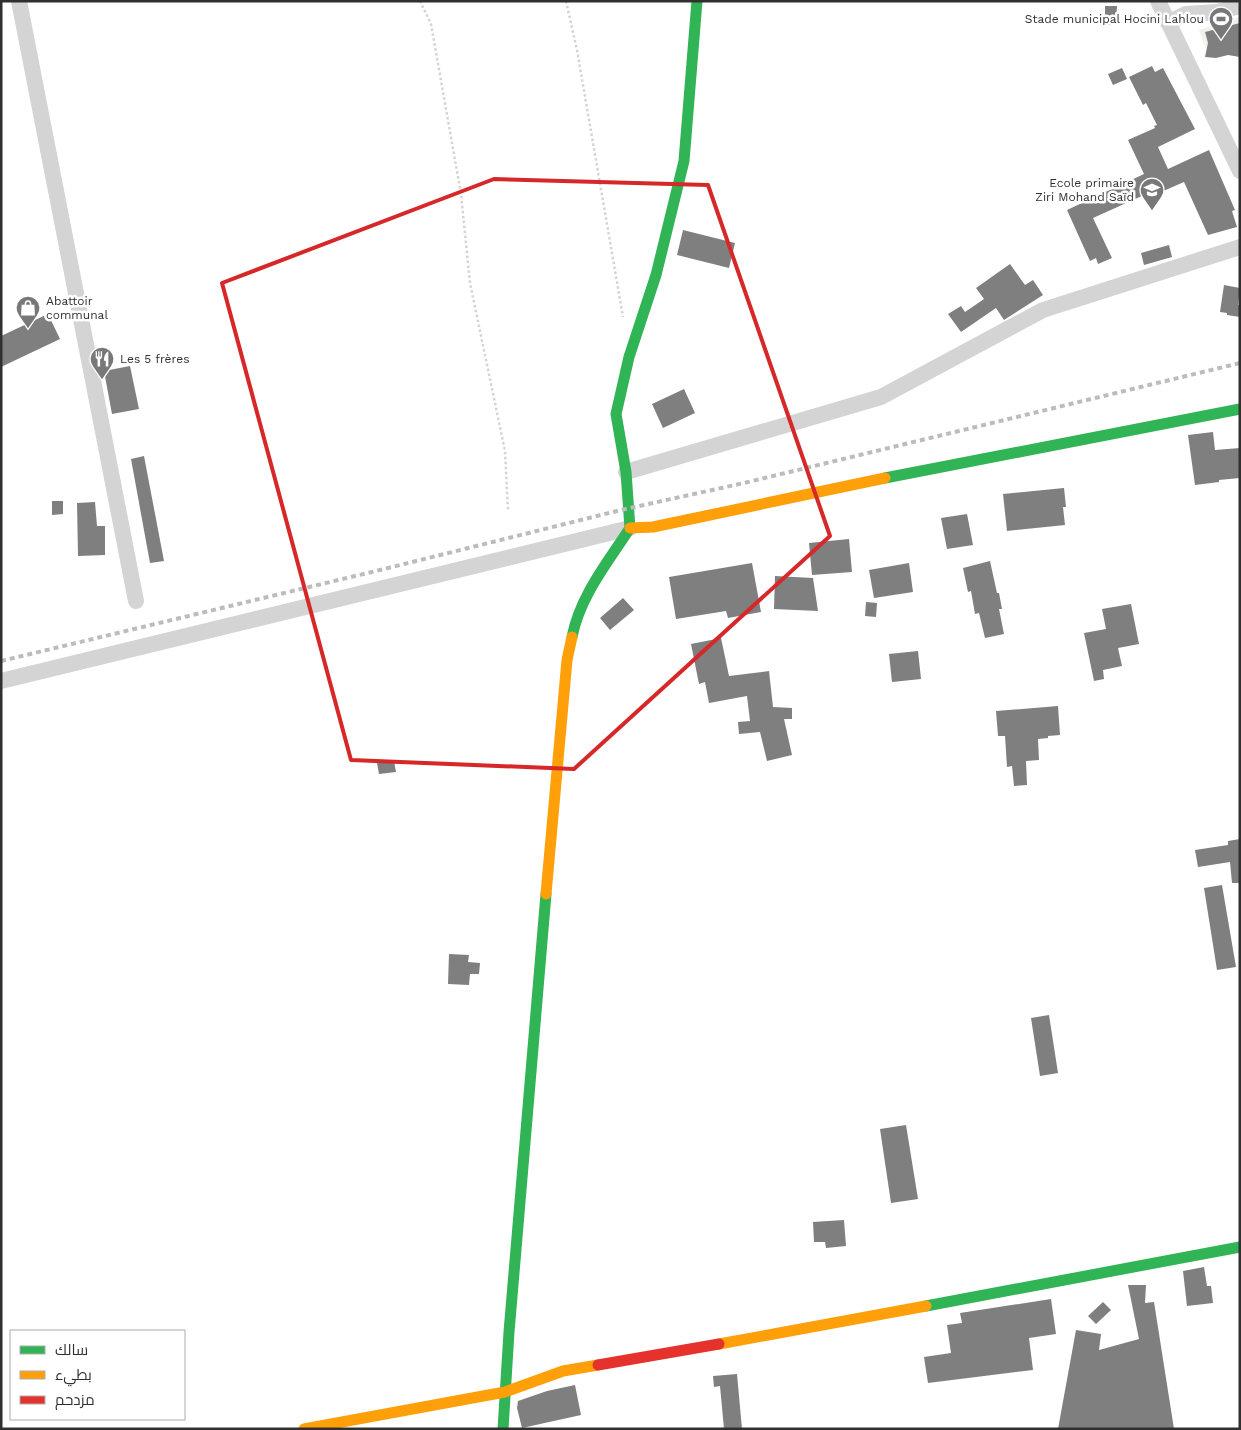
<svg xmlns="http://www.w3.org/2000/svg" width="1241" height="1430" viewBox="0 0 1241 1430" font-family="'Work Sans',Cairo,sans-serif">
  <style>
    .green { fill: #f0f3ec }
    .building { fill: #7f7f7f }
    .lines { fill: none; stroke-linecap: round; stroke-linejoin: round }
    .path { stroke: #d4d4d4; stroke-width: 2.5; stroke-dasharray: 2.5 2.5; stroke-linecap: butt }
    .street { stroke: #d4d4d4; stroke-width: 16 }
    .fast { stroke: #30b455; stroke-width: 11 }
    .slow { stroke: #ff9f0a; stroke-width: 11 }
    .jam { stroke: #e5322d; stroke-width: 11 }
    .rail { stroke: #bcbcbc; stroke-width: 4; stroke-dasharray: 5 4; stroke-linecap: butt }
    .marked { fill: none; stroke: #d62828; stroke-width: 4; stroke-linejoin: round }
    .labels { text-anchor: middle; dominant-baseline: central; stroke-width: 5; stroke-linejoin: round; paint-order: stroke }
    .poi-label { font-size: 12px; fill: #303030; stroke: #fff; text-anchor: end }
  </style>
  <rect width="100%" height="100%" fill="#fff"/>
  <path class="green" d="M1240,17v46l-7,-13 -26,1 -8,-21z"/>
  <path class="building" d="M1105,6h12l-1,19h-11z
    M1240,23v34l-12,-2 -12,3 -11,-1 3,-14 -3,-11z
    M1152,66l3,6 8,-4 32,61 -37,18 10,22 41,-19 26,60 -3,1 5,16 -29,8 -24,-53 -39,17 -1,-4 -51,23 19,40 -14,6 -2,-6 -6,3 -23,-51 77,-36 -16,-34 27,-12 -1,-2 3,-1 -11,-22 -3,2 -14,-28z
    M1122,68l5,11 -14,6 -5,-11z
    M683,230l52,13 -6,25 -52,-13z
    M1169,245l3,12 -28,8 -3,-12z
    M1010,264l15,21 8,-5 10,15 -39,25 -8,-12 -35,24 -13,-18 13,-8 4,6 19,-13 -8,-11z
    M1224,285l16,3 -2,17h2v12l-13,-2v-2l-7,-1z
    M48,314l12,25 -59,28v-31z
    M130,366l9,43 -27,5 -8,-43z
    M684,389l11,24 -32,15 -11,-24z
    M1213,432l2,18 25,-2v30l-21,2v2l-24,3 -7,-50z
    M144,456l20,105 -14,2 -19,-104z
    M1064,488l2,19h-3l2,18 -58,6 -4,-37z
    M52,501h11v13l-11,1z
    M95,502l2,24h8v29l-27,1 -1,-53z
    M967,514l6,31 -26,4 -6,-31z
    M849,539l3,33 -40,3 -3,-32z
    M990,561l7,32h2l3,16h-3l5,25 -19,4 -6,-25 -4,1 -4,-23 -3,1 -5,-24z
    M752,563l9,49 -33,6 -2,-7 -50,8 -7,-42z
    M909,563l4,29 -39,6 -5,-28z
    M775,576l38,2 5,33 -44,-2z
    M623,598l11,12 -24,20 -10,-12z
    M866,602l11,1 -1,14 -11,-1z
    M1131,604l8,40 -21,4 4,18 -19,4 1,9 -10,2 -10,-48 22,-4 -4,-20z
    M721,638l8,38 40,-5 4,36 19,1v11h-8l8,36 -25,6 -7,-29 -21,2 -1,-12 12,-1 -3,-25 -38,7 -4,-21 -6,2 -8,-40z
    M918,651l3,28 -29,3 -3,-28z
    M1058,706l2,29 -12,1v2l-10,1 1,21 -13,1 1,24 -13,1 -2,-20 -5,1 -2,-31h-7l-2,-25z
    M394,761l2,11 -17,2 -2,-11z
    M1240,839v44h-8l-2,-21 -32,5 -3,-17 33,-5v-4z
    M1222,885l14,82 -19,3 -13,-82z
    M449,954l20,1 -1,7 12,1 -1,11h-9l-1,11 -21,-1z
    M1049,1015l9,58 -18,3 -9,-58z
    M906,1125l12,74 -27,4 -11,-74z
    M844,1220l2,26 -20,2 -1,-6h-11l-1,-20z
    M1204,1267l3,19h4l2,17 -26,3 -4,-35z
    M1128,1285h18l-1,18 9,-1 20,127h-116l18,-99 25,4 -2,16 40,-11z
    M1051,1299l5,35 -27,4 4,32 -105,13 -4,-26 27,-4 -4,-28 15,-2 -2,-10z
    M1103,1302l8,8 -15,14 -8,-8z
    M737,1374l5,55h-18l-4,-43 -6,1 -1,-11z
    M575,1385l6,30 -59,13 -5,-20 1,-7 29,-10z"/>
  <g class="lines">
    <path class="path" d="M420,1l11,23 30,170 9,89 35,168 3,59
      M566,1l11,49 46,267"/>
    <path class="street" d="M19,1l117,600
      M1158,1l82,170
      M1168,23l18,-9 31,-2 23,-6
      M626,472l255,-75 162,-87 197,-63
      M1,681l629,-153"/>
    <path class="fast" d="M885,478l355,-69
      M630,528l-4,-56 -10,-58 13,-57 27,-82 28,-114 13,-160
      M572,637c8,-41 36,-75 58,-109
      M926,1306l314,-59
      M503,1429l6,-97 37,-438"/>
    <path class="slow" d="M630,528l23,-1 232,-49
      M546,894l21,-234 5,-23
      M719,1344l207,-38
      M304,1429l201,-37 58,-21 35,-6"/>
    <path class="jam" d="M598,1365l121,-21"/>
    <path class="rail" d="M1,661l379,-91 241,-60 123,-27 496,-120"/>
  </g>
  <path class="marked" d="M494,179l214,6 122,351 -256,233 -223,-9 -129,-477z"/>
  <defs>
    <symbol id="stadium-pin" viewBox="-11 -11 22 30"><path d="M0 17L-7.5 6A9.5 9.5 0 1 1 7.5 6Z" fill="#787878" stroke="#fff"/><path d="M0-5a6.5 5 0 1 0 0 10a6.5 5 0 1 0 0-10ZM-3.5-1.8h7v3.6h-7Z" fill="#fff"/></symbol>
    <symbol id="school-pin" viewBox="-11 -11 22 30"><path d="M0 17L-7.5 6A9.5 9.5 0 1 1 7.5 6Z" fill="#787878" stroke="#fff"/><path d="M0-5L7-2L0 1L-7-2ZM-4 1L0 2.5L4 1V4Q0 6-4 4Z" fill="#fff"/></symbol>
    <symbol id="shop-pin" viewBox="-11 -11 22 30"><path d="M0 17L-7.5 6A9.5 9.5 0 1 1 7.5 6Z" fill="#787878" stroke="#fff"/><path d="M-5-2.5h2.3a2.7 3.5 0 0 1 5.4 0H5L5.5 6h-11ZM-1.5-2.5h3a1.5 2.3 0 0 0-3 0Z" fill="#fff"/></symbol>
    <symbol id="restaurant-pin" viewBox="-11 -11 22 30"><path d="M0 17L-7.5 6A9.5 9.5 0 1 1 7.5 6Z" fill="#787878" stroke="#fff"/><path d="M-5-6h1v4h1v-4h1v4h1v-4h1v5L-1.5 .5V6h-2V.5L-5-1ZM5-6V6H3V1.5H1.5Q1.5-4 5-6Z" fill="#fff"/></symbol>
  </defs>
  <g fill-rule="evenodd">
    <use href="#stadium-pin" x="1207" y="5" width="28" height="38"/>
    <use href="#school-pin" x="1138" y="176" width="28" height="38"/>
    <use href="#shop-pin" x="14" y="294" width="28" height="38"/>
    <use href="#restaurant-pin" x="88" y="345" width="28" height="38"/>
  </g>
  <g class="labels">
    <g class="poi-label">
      <text x="1204" y="19">Stade municipal Hocini Lahlou</text>
      <text x="1134" y="183">Ecole primaire<tspan x="1134" dy="14">Ziri Mohand Saïd</tspan></text>
      <text x="46" y="301" text-anchor="start">Abattoir<tspan x="46" dy="14">communal</tspan></text>
      <text x="120" y="359" text-anchor="start">Les 5 frères</text>
    </g>
  </g>
  <rect width="1241" height="1430" fill="none" stroke="#303030" stroke-width="5"/>
  <rect x="10" y="1330" width="175" height="90" fill="#ffffff" stroke="#acacac"/>
  <rect x="20" y="1346" width="25" height="8" fill="#30b455" stroke="#acacac"/>
  <text x="55" y="1355" font-size="15" fill="#303030">سالك</text>
  <rect x="20" y="1371" width="25" height="8" fill="#ff9f0a" stroke="#acacac"/>
  <text x="55" y="1380" font-size="15" fill="#303030">بطيء</text>
  <rect x="20" y="1396" width="25" height="8" fill="#e5322d" stroke="#acacac"/>
  <text x="55" y="1405" font-size="15" fill="#303030">مزدحم</text>
</svg>
